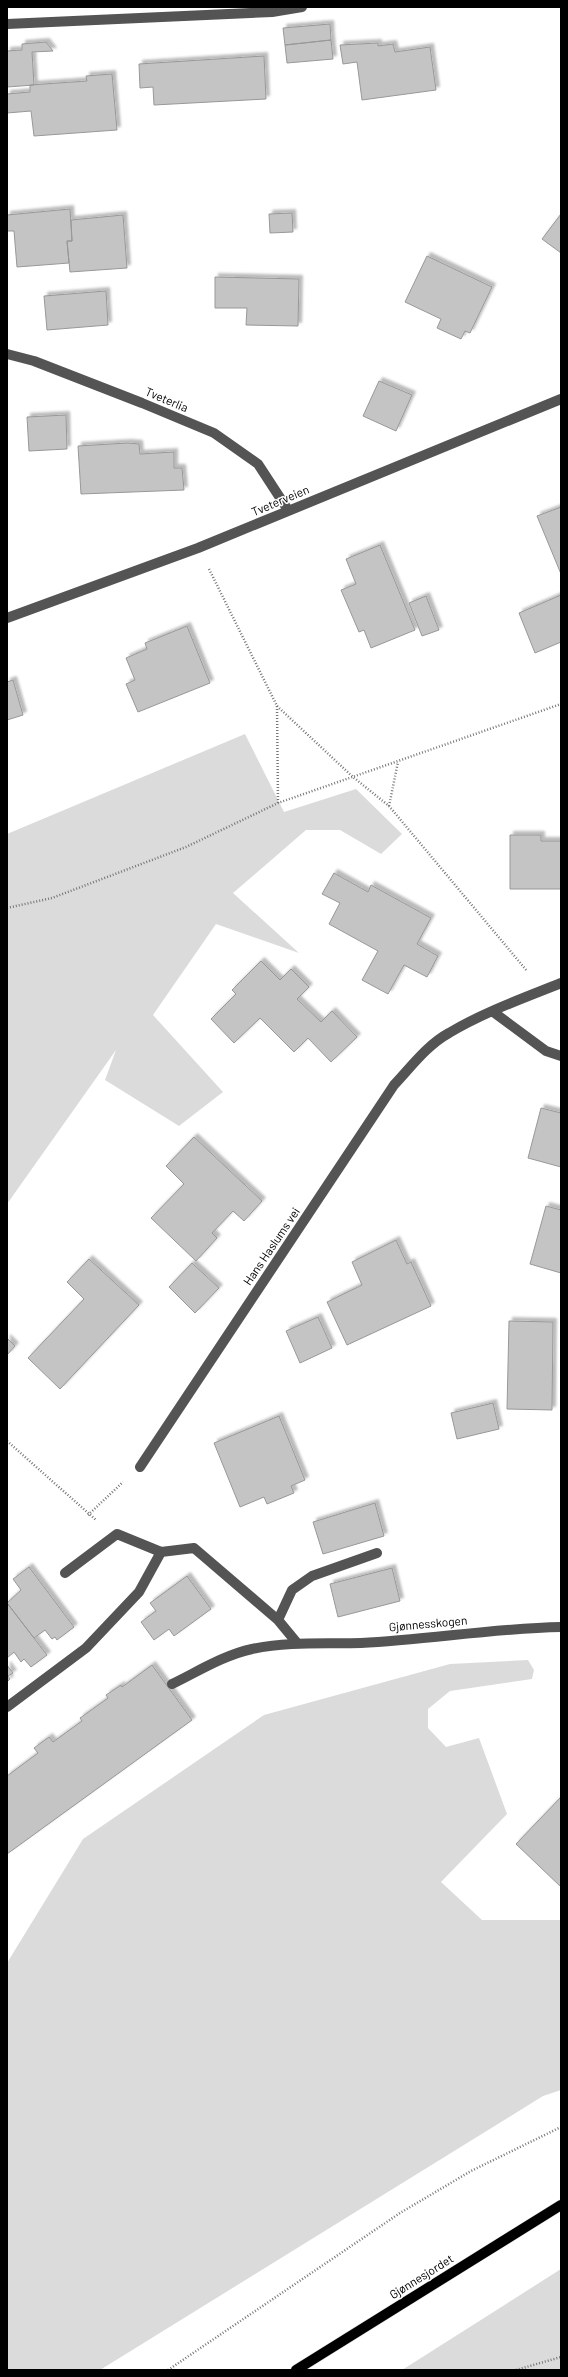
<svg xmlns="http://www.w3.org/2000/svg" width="568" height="2377" viewBox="0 0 568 2377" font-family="Barlow,sans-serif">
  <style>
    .green { fill: #dbdbdb }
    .building { fill: #c4c4c4; stroke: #989898; filter: url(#shadow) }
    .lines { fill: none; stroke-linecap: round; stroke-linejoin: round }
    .major-casing { stroke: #dbdbdb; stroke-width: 11 }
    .path { stroke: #767676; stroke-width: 2.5; stroke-dasharray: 1 2; stroke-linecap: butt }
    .minor { stroke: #545454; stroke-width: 10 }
    .major { stroke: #000; stroke-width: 10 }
    .labels { text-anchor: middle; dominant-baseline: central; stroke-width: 3; stroke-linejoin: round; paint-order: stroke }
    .street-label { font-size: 12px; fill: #000; stroke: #fff }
  </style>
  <defs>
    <filter id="shadow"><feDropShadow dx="3.5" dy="-3.5" stdDeviation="1" flood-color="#0004"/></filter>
  </defs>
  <rect width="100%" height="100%" fill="#fff"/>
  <path class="green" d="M245,734l39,78 72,-23 46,45 -21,20 -41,-24h-34l-73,63 66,60 -83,-29 -63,91 70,77 -44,34 -74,-46 11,-30 -109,154v-370z
    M528,1660l6,10 -2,9 -82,12 -22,18v19l18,19 33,-9 28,76 -66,68 41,38h79v170l-18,6 -443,274h-93v-407l76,-124 181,-124 186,-51z
    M561,2269v101h-159z"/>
  <path class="building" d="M330,24l1,16 -46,5 -2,-17z
    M331,40l2,19 -46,4 -2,-18z
    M46,42l7,9 -21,1 2,33 -27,2v-36l15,-1v-6z
    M378,43v3l15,-2 2,8 35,-5 6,43 -74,10 -5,-38 -14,2 -3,-19z
    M264,56l2,43 -112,6 -1,-18 -13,1 -1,-24z
    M112,74l5,56 -83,6 -3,-25 -24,2v-19l23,-2v-7l57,-4 -1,-5z
    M70,209l2,32h-5l2,22 -52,4 -3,-36h-7v-16z
    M292,213l1,19 -23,1 -1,-19z
    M561,214v39l-19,-14z
    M123,215l4,53 -57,4 -3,-31h5l-1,-21z
    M427,256l65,31 -22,46 -5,-2 -4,8 -24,-11 4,-9 -36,-17z
    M215,277l84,2 -1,47 -52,-1 1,-17h-32z
    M106,291l2,34 -61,5 -3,-34z
    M379,381l33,14 -16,36 -33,-15z
    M66,415l1,34 -38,2 -2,-34z
    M128,443l11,1 1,10 34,-2v16h8l2,22 -103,4 -3,-48z
    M561,507v67l-24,-58z
    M380,545l35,85 -44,18 -7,-18 -5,2 -18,-42 15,-6 -10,-25z
    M561,595v47l-26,11 -16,-40z
    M426,596l13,34 -17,6 -13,-33z
    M187,626l23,57 -72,29 -12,-28 9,-4 -9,-22 21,-9 -2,-6z
    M13,680l10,35 -16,5v-38z
    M510,835h31v6h20v48h-51z
    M334,873l34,19 3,-7 60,33 -14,26 21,12 -11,21 -23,-12 -16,29 -26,-14 16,-29 -49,-27 11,-21 -18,-9z
    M261,961l19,19 11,-11 18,18 -12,12 24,23 11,-11 25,26 -26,25 -23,-24 -14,14 -34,-34 -26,25 -23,-24 25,-25 -4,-4z
    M541,1108l20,5v54l-33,-9z
    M194,1137l68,64 -18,20 -11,-10 -21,22 5,5 -21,23 -45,-43 33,-34 -18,-18z
    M546,1206l15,4v63l-31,-9z
    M396,1240l11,24 4,-2 20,44 -84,39 -20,-43 35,-17 -10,-23z
    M89,1259l50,46 -79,84 -32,-31 56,-59 -17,-17z
    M192,1263l27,25 -24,25 -26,-26z
    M318,1317l14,31 -32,15 -14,-32z
    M509,1321l44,1 -1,88 -45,-1z
    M7,1338l8,8 -8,9z
    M493,1403l6,26 -42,10 -6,-26z
    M279,1416l26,64 -14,6 3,7 -27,11 -3,-7 -24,10 -26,-64z
    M375,1503l9,33 -61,18 -10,-32z
    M29,1567l45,60 -17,13 -2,-3 -3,2 -7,-9 -11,8 -27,-35 14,-13 -8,-11z
    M392,1568l8,33 -62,16 -8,-33z
    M187,1576l24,33 -37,27 -5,-7 -15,11 -13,-18 15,-11 -6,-8z
    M7,1603l40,52 -16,12 -7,-8 -3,3 -7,-10 -7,6z
    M7,1665l6,8 -5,3 2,3 -3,3z
    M152,1665l40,55 -185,134v-78l31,-23 -4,-5 15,-11 4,5 29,-21 -2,-3 28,-20 -2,-3 15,-10 1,2z
    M561,1797v90l-45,-43z"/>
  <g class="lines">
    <defs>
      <path id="major" d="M296,2370l265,-165"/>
    </defs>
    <use href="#major" class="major-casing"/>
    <path class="path" d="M209,569l68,137 1,97
      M277,706l76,71 36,29 138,165
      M389,806l9,-44
      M7,908l45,-10 134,-51 92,-44 283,-99
      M7,1441l89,79
      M88,1515l35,-33
      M168,2370l232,-157 71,-42 90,-44
      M516,2370l45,-13"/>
    <path class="minor" d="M7,24l265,-12 30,-5
      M7,354l27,7 108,42 72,30 44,31 30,46
      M7,618l191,-70 363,-149
      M492,1011l54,40 15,5
      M140,1467l254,-382c17,-18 33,-40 55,-52 35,-21 75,-35 112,-50
      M65,1573l52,-39 44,18 33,-4 84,72 19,23
      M278,1620l14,-30 20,-14 65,-23
      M172,1684c25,-12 52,-29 80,-35 36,-8 73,-5 109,-6 67,-3 133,-15 200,-16
      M7,1707l79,-59 53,-56 22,-40"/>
    <use href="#major" class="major"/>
  </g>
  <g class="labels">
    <g class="street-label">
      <text transform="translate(167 399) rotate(23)">Tveterlia</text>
      <text transform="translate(280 500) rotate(-23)">Tveterveien</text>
      <text transform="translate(271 1246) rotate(-56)">Hans Haslums vei</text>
      <text transform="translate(428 1623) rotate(-5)">Gjønnesskogen</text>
      <text transform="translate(421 2276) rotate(-32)">Gjønnesjordet</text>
    </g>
  </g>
  <rect width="568" height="2377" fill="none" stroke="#000000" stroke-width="16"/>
</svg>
